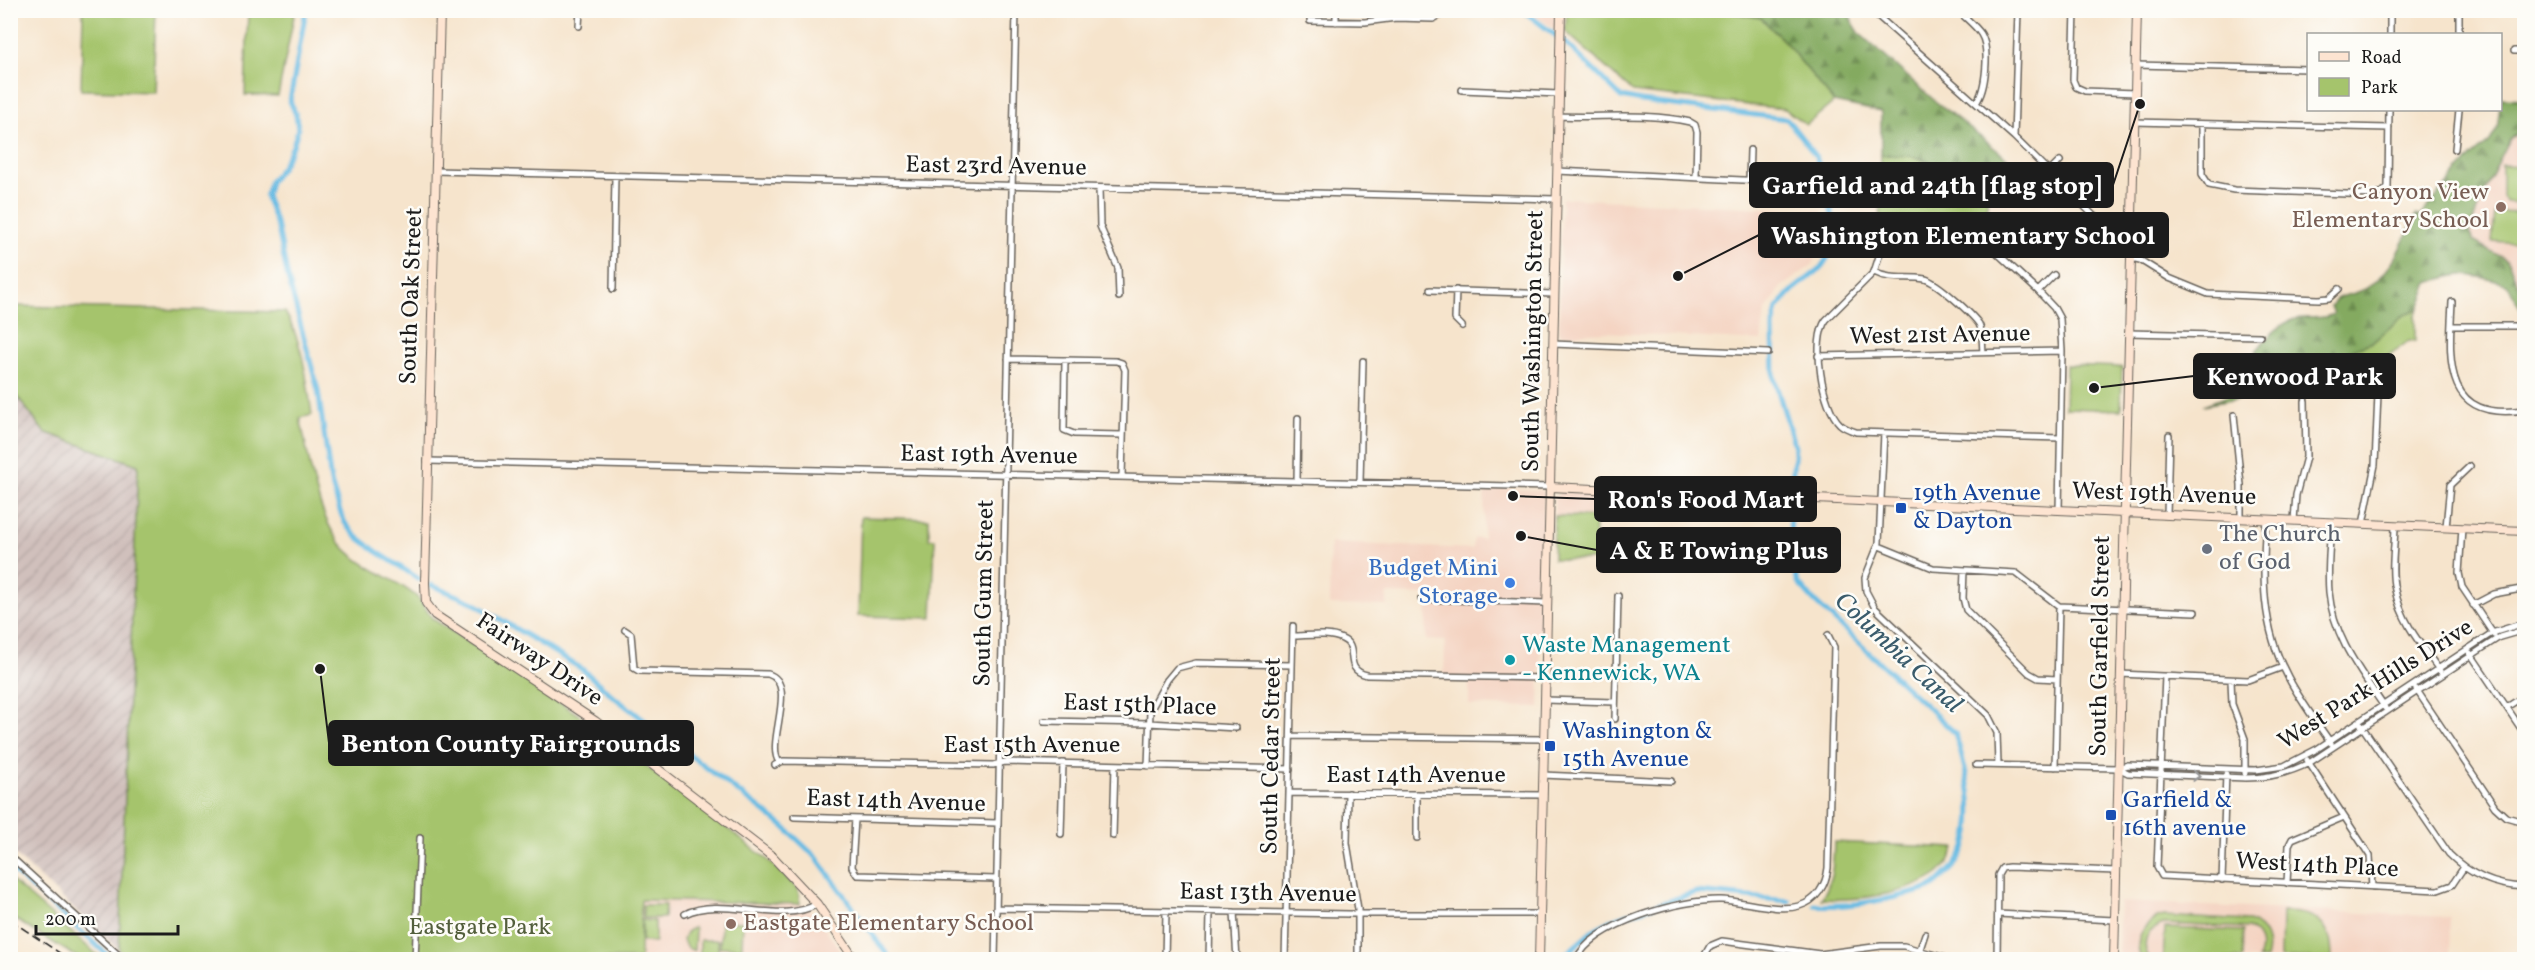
<svg xmlns="http://www.w3.org/2000/svg" width="2535" height="970" viewBox="0 0 2535 970" font-family="Vollkorn,serif">
  <style>
    .built { fill: #f4d3c1 }
    .industrial { fill: url(#industrial-furrows) }
    .green { fill: #a5c46c; stroke: #607044; stroke-width: 1.5 }
    .forest { fill: url(#forest-firs); stroke: #50633e; stroke-width: 1.5 }
    .lines { fill: none; stroke-linecap: round; stroke-linejoin: round }
    .canal { stroke: #67bbe3; stroke-width: 5 }
    .street-casing { stroke: #68625a; stroke-width: 8 }
    .secondary-casing { stroke: #68625a; stroke-width: 10 }
    .street { stroke: #fff; stroke-width: 5 }
    .secondary { stroke: #fde4d1; stroke-width: 8 }
    .rail { stroke: #1c1c1c; stroke-width: 1.5; stroke-dasharray: 9 4.5; stroke-linecap: butt }
    .oneway { stroke: #999 }
    .education-dot { fill: #8d6e63; stroke: #fdfcf7; stroke-width: 2 }
    .transit-dot { fill: #1a4fb4; stroke: #fdfcf7; stroke-width: 2 }
    .worship-dot { fill: #6b7280; stroke: #fdfcf7; stroke-width: 2 }
    .shop-dot { fill: #3f7fe0; stroke: #fdfcf7; stroke-width: 2 }
    .culture-dot { fill: #0f9aa8; stroke: #fdfcf7; stroke-width: 2 }
    .labels { text-anchor: middle; dominant-baseline: central; stroke-width: 5; stroke-linejoin: round; paint-order: stroke }
    .street-label { font-size: 24px; fill: #1c1c1c; stroke: #fdfcf7 }
    .education-label { font-size: 24px; fill: #785e54; stroke: #fdfcf7; text-anchor: end }
    .transit-label { font-size: 24px; fill: #164399; stroke: #fdfcf7; text-anchor: start }
    .worship-label { font-size: 24px; fill: #5b616d; stroke: #fdfcf7; text-anchor: start }
    .shop-label { font-size: 24px; fill: #366cbe; stroke: #fdfcf7; text-anchor: end }
    .culture-label { font-size: 24px; fill: #0d838f; stroke: #fdfcf7; text-anchor: start }
    .park-label { font-size: 24px; fill: #535f3c; stroke: #fdfcf7 }
    .water-label { font-size: 26px; font-style: italic; fill: #3a5c6c; stroke: #fdfcf7 }
    .leader { fill: none; stroke: #1c1c1c; stroke-width: 2 }
    .callout-dot { fill: #1c1c1c; stroke: #fdfcf7; stroke-width: 2 }
    .callout { fill: #1c1c1c; stroke: #1c1c1c; stroke-width: 2 }
    .callout-label { font-size: 26px; text-anchor: middle; font-weight: bold; fill: #fff }
  </style>
  <defs>
    <pattern id="industrial-furrows" width="10" height="10" patternUnits="userSpaceOnUse" patternTransform="scale(1.5)"><rect width="10" height="10" fill="#d0c0bc"/><path d="M-1 1l2-2M0 10L10 0M9 11l2-2" fill="none" stroke="#b2a4a1"/></pattern>
    <pattern id="forest-firs" width="22" height="20" patternUnits="userSpaceOnUse" patternTransform="scale(1.5)"><rect width="22" height="20" fill="#84aa60"/><path d="M5 1l3.5 6h-7zM16 11l3.5 6h-7z" fill="#6b8a4e"/></pattern>
  </defs>
  <rect width="100%" height="100%" fill="#fdfcf7"/>
  <filter id="ink" filterUnits="userSpaceOnUse"><feTurbulence type="fractalNoise" baseFrequency=".0167" numOctaves="2"/><feDisplacementMap in="SourceGraphic" scale="12" xChannelSelector="R" yChannelSelector="G"/><feConvolveMatrix kernelMatrix="1 2 1 2 8 2 1 2 1" color-interpolation-filters="sRGB"/></filter>
  <filter id="wash" filterUnits="userSpaceOnUse"><feTurbulence type="fractalNoise" baseFrequency=".008" numOctaves="4" result="noise"/><feDisplacementMap in="SourceGraphic" scale="24" xChannelSelector="R" yChannelSelector="G"/><feGaussianBlur stdDeviation="1.35" result="paint"/><feColorMatrix in="noise" values="0 0 0 0 0 0 0 0 0 0 0 0 0 0 0 0 0 1.4 0 .05"/><feComposite in="paint" operator="in"/></filter>
  <g filter="url(#wash)">
    <rect width="100%" height="100%" fill="#f6e4cc"/>
    <path class="built" d="M1528,11h27v18z
      M2524,128v169l-17,-37 -34,-19 -4,-9 17,-44 24,-48z
      M1562,198l260,13v35l-11,20 -30,21 -16,25 -4,29 -157,-9 -42,3 -3,-4z
      M1485,488l56,2 3,2 -5,215 -70,-2v-24l-25,-1 1,-39 -19,-1 1,-45 -40,-1v12l-58,-1 1,-62 142,6 2,-11h9z
      M1561,491l34,2v24l-41,-1 1,-19z
      M641,900l160,4 16,13 29,42 -206,1z
      M2120,902l330,15 -1,42 -331,1z"/>
    <path class="industrial" d="M10,388l35,44 93,33 -19,485 -108,-99z"/>
    <path class="green" d="M83,11h73l-3,81 -72,-2z
      M248,11h47l-17,85 -33,-1z
      M1567,11l97,2 2,-2h56l39,7 24,24 49,60 -28,23 -21,-16 -152,-17 -68,-61z
      M1910,154l30,14 16,22 15,5 16,-7v18l-41,43 -69,-3 3,-16 1,-75z
      M2502,165l22,1v38l-18,-2 -4,-4z
      M2495,212l29,1v16h-5l-2,14 -25,-2z
      M11,306l274,6c18,30 22,69 27,103l-12,3c9,38 16,96 41,126 20,24 53,33 76,53 6,6 10,15 16,22l152,100 99,76 84,65 30,29 2,15 -159,-4 -1,59h-510l-11,-9 19,-485 -94,-33 -33,-44z
      M2418,310l-3,7v24h-6l-33,23 -4,6v10l-65,-4 48,-28 18,-6 31,-27z
      M2066,365l56,2 -1,43 -56,-2z
      M1554,516l41,1 -1,43 -41,-1z
      M861,517l68,2v20h6l-3,79 -74,-2z
      M1834,842l121,6c-4,10 -8,19 -17,26 -28,20 -83,27 -117,25 13,-19 12,-36 13,-57z
      M11,880l91,79h-22l-69,-42z
      M643,905h22l-1,13h-21z
      M2282,912c35,0 50,10 50,47l-51,-1z
      M2164,916l85,5c16,7 22,21 17,38h-8c6,-13 2,-24 -10,-31l-84,-4c-17,4 -24,20 -14,35h-9c-8,-19 2,-38 23,-43z
      M642,920l13,1v21h-13z
      M721,921l22,1 -1,26 -22,-1z
      M694,927l1,2 -1,22 -8,-4 -3,-7 3,-8z
      M2165,928l78,3 -1,28h-79z
      M700,940h18v15h-18z"/>
    <path class="forest" d="M1722,11h132l-4,7 10,16 75,67 72,57 -20,19v11l-16,7c-25,-8 -16,-15 -31,-27 -18,-13 -38,-13 -59,-13v-43l-47,-10 -49,-60 -24,-24z
      M2501,98l23,1v29l-14,12 -24,48 -17,44 4,9 34,19 17,37v19l-16,-31 -5,-2c-35,-9 -40,-12 -74,0l-11,27 -14,5 -31,27 -18,6 -48,28 -25,3 -11,14 -68,12 60,-22 7,-12 -14,-20c9,-11 22,-26 36,-31 14,-5 29,1 42,-6l-3,-8 5,-7c7,-4 14,-4 22,-7 32,-11 44,-50 58,-77l4,1 52,-60 18,-15 7,-12z"/>
    <g class="lines">
      <path class="canal" d="M306,10l-16,91 6,14 2,14 -5,17 -11,21 -12,15 -4,14 12,32 9,46 31,116 13,92 9,29 5,12 11,13 20,15 43,28
        M1522,10l45,34 54,53 20,4 146,18 29,37 20,73 -4,22 -12,18 -27,21 -16,18 -4,19 1,51 21,69 -5,56 1,54 7,26 17,19 140,131c14,45 31,108 -10,142 -5,5 -11,12 -18,14 -9,4 -21,5 -31,8 -28,6 -52,10 -81,8
        M431,585l41,17 110,67 32,28 169,129 34,32 74,102
        M10,868l103,92
        M1559,960l36,-31 21,-11 81,-26 92,9"/>
    </g>
  </g>
  <g filter="url(#ink)">
    <g class="lines">
      <defs>
        <path id="street" d="M1871,10l143,127 80,79 7,3h31
          M1958,10c7,8 17,15 23,24 9,14 5,56 -5,69
          M2075,10l-2,70 3,7 9,4 50,2
          M2345,10l45,3
          M1443,12h11
          M1310,21l55,1 31,-4 37,1 8,-4 2,-5
          M1336,22v-12
          M579,26l1,-16
          M2390,34v-24
          M2459,34v-24
          M2514,51h10
          M2135,65l173,4
          M1462,90l97,4
          M1558,116c44,2 89,-4 132,6l5,3 2,7 -1,45
          M2134,122l255,6
          M2202,124v50l7,11 25,5 139,5 10,-3 5,-5 1,-77
          M2014,137l4,-127
          M2455,149l4,-39
          M435,171l1121,28
          M1557,171l206,10 14,-6
          M2049,172l11,-11
          M1749,180l1,-30
          M1099,188l1,38 18,42 1,29
          M1968,226l70,65 16,17 6,11 2,32 -3,159
          M1883,244l-9,28 -48,48c-15,20 -4,87 14,104 4,4 10,6 16,8l204,6
          M2131,258l9,2 29,18 39,16 111,5 10,-1 10,-9
          M1874,272c17,9 33,4 51,7 12,3 47,35 54,45 4,8 3,19 4,28
          M613,289l2,-113
          M1430,290l124,4
          M1456,290l-1,29 7,7
          M2038,291l16,-16
          M2452,302c-3,58 -10,120 72,108
          M2451,326h73
          M2128,333l132,3
          M1553,344l215,9
          M1818,356l244,-5
          M1008,359l108,2 6,2 3,7 -3,107
          M1065,360l-1,70 10,4 49,1
          M2234,415l7,70v33
          M1884,433l-5,110 -14,35 1,13 9,17 113,107 9,18 1,32
          M427,461l1123,26
          M1297,481l1,-63
          M1360,482l3,-121
          M2167,515l2,-80
          M2266,519c-4,55 -5,108 22,158 12,23 28,45 43,66
          M2294,520l2,-25 10,-38 -1,-56
          M2331,522c-1,23 -4,47 -2,70 4,45 32,80 56,116
          M2363,524l12,-59 4,-95
          M2395,525c0,20 -5,45 0,65 6,31 27,56 45,81
          M2446,527l4,-42 20,-19
          M2462,528l-3,45 3,14 32,48
          M1879,546l54,22 83,5 43,33 136,6
          M1964,570l-1,28 3,12 63,63 9,5 19,1
          M1421,599l126,4
          M2473,605l21,-11 27,-5 3,-5
          M625,630l6,4 3,34 5,3 129,3c31,9 -3,69 11,88
          M1293,636c14,0 36,-4 49,3 19,8 -1,30 25,36l178,3
          M2470,653l54,80
          M2120,674l128,6 35,-13
          M2165,676l-8,191 5,9 276,14 14,-5 12,-18
          M2231,680l1,24 13,35v34
          M2416,689l79,118 11,10 18,5
          M1545,700l70,2
          M2507,707l17,-11
          M1615,719l3,-123
          M1044,721l105,2 87,5
          M2361,725l88,129c21,21 46,32 75,33
          M1291,736l253,3
          M2307,760l63,96 2,31
          M775,765l8,-4 210,4 12,-3 285,7
          M1976,765l142,3 10,-3 128,5 28,-4 33,-17 175,-116 32,-10
          M1148,766l2,-55 17,-31 10,-12 19,-5 96,2
          M2055,767l4,-161
          M2118,768l10,5 118,5c22,0 43,-5 63,-15l180,-119 11,-7 24,-7
          M1543,775l128,6
          M1289,793l254,2
          M1348,793l-1,50 11,66v51
          M794,817l203,6
          M855,819l-3,48 5,8 139,4
          M1061,834l2,-71
          M1113,836l2,-71
          M1417,838v-44
          M10,856l114,104
          M2222,880l4,-106
          M2287,883l2,-38 3,-6 52,-22
          M996,908l354,6h190
          M1234,912l3,48
          M685,914c37,-19 96,12 132,-10
          M1998,914l116,6
          M1920,949l5,-15
          M415,960l5,-122
          M995,960l21,-950
          M1165,960l1,-49
          M1209,960l1,-48
          M1285,960l8,-334
          M1576,960c18,-38 106,-61 145,-60 23,1 57,12 78,6 18,-5 27,-21 29,-38l6,-221 -6,-12
          M1702,960l8,-14 12,-5 98,13 61,-8h23l48,14
          M1997,960l1,-85 4,-7 7,-1 107,4"/>
        <path id="secondary" d="M440,10l-15,573 1,20 9,12 160,106 178,136 44,47 38,56
          M1550,487l974,44
          M1539,960l22,-950
          M2114,960l23,-950"/>
      </defs>
      <use href="#street" class="street-casing"/>
      <use href="#secondary" class="secondary-casing"/>
      <use href="#street" class="street"/>
      <use href="#secondary" class="secondary"/>
      <path class="rail" d="M10,920l60,40
        M10,946l13,14"/>
    </g>
    <defs><path id="oneway-chevron" d="M-2-3.5L2.5 0L-2 3.5" fill="none" stroke-width="1.6" stroke-linecap="round" stroke-linejoin="round" transform="scale(1.5)"/></defs>
    <use class="oneway" href="#oneway-chevron" transform="translate(2196 776) rotate(3)"/>
  </g>
  <g class="education-dot">
    <circle cx="2501" cy="207" r="6"/>
    <circle cx="731" cy="924" r="6"/>
  </g>
  <g class="transit-dot">
    <rect x="1895" y="502" width="12" height="12" rx="3"/>
    <rect x="1544" y="740" width="12" height="12" rx="3"/>
    <rect x="2105" y="809" width="12" height="12" rx="3"/>
  </g>
  <circle class="worship-dot" cx="2207" cy="549" r="6"/>
  <circle class="shop-dot" cx="1510" cy="583" r="6"/>
  <circle class="culture-dot" cx="1510" cy="660" r="6"/>
  <g class="labels">
    <g class="street-label">
      <text transform="translate(996 167) rotate(1)">East 23rd Avenue</text>
      <text transform="translate(412 296) rotate(-88)">South Oak Street</text>
      <text transform="translate(1940 336) rotate(-1)">West 21st Avenue</text>
      <text transform="translate(1534 341) rotate(-89)">South Washington Street</text>
      <text transform="translate(989 456) rotate(1)">East 19th Avenue</text>
      <text transform="translate(2164 495) rotate(2)">West 19th Avenue</text>
      <text transform="translate(985 593) rotate(-89)">South Gum Street</text>
      <text transform="translate(2101 646) rotate(-89)">South Garfield Street</text>
      <text transform="translate(539 660) rotate(34)">Fairway Drive</text>
      <text transform="translate(2376 685) rotate(-32)">West Park Hills Drive</text>
      <text transform="translate(1140 706) rotate(2)">East 15th Place</text>
      <text x="1032" y="746">East 15th Avenue</text>
      <text transform="translate(1272 756) rotate(-89)">South Cedar Street</text>
      <text x="1416" y="776">East 14th Avenue</text>
      <text transform="translate(896 802) rotate(2)">East 14th Avenue</text>
      <text transform="translate(2317 866) rotate(3)">West 14th Place</text>
      <text transform="translate(1268 894) rotate(1)">East 13th Avenue</text>
    </g>
    <g class="education-label">
      <text x="2489" y="193">Canyon View<tspan x="2489" dy="28">Elementary School</tspan></text>
      <text x="743" y="924" text-anchor="start">Eastgate Elementary School</text>
    </g>
    <g class="transit-label">
      <text x="1913" y="494">19th Avenue<tspan x="1913" dy="28">&amp; Dayton</tspan></text>
      <text x="1562" y="732">Washington &amp;<tspan x="1562" dy="28">15th Avenue</tspan></text>
      <text x="2123" y="801">Garfield &amp;<tspan x="2123" dy="28">16th avenue</tspan></text>
    </g>
    <g class="worship-label">
      <text x="2219" y="535">The Church<tspan x="2219" dy="28">of God</tspan></text>
    </g>
    <g class="shop-label">
      <text x="1498" y="569">Budget Mini<tspan x="1498" dy="28">Storage</tspan></text>
    </g>
    <g class="culture-label">
      <text x="1522" y="646">Waste Management<tspan x="1522" dy="28">- Kennewick, WA</tspan></text>
    </g>
    <g class="park-label">
      <text x="480" y="928">Eastgate Park</text>
    </g>
    <g class="water-label">
      <text transform="translate(1898 653) rotate(43)">Columbia Canal</text>
    </g>
  </g>
  <path class="leader" d="M2140 104L2113 185M1678 276L1759 235M2094 388L2194 376M1513 496L1595 499M1521 536L1597 550M320 669L329 743"/>
  <g class="callout-dot">
    <circle cx="2140" cy="104" r="6"/>
    <circle cx="1678" cy="276" r="6"/>
    <circle cx="2094" cy="388" r="6"/>
    <circle cx="1513" cy="496" r="6"/>
    <circle cx="1521" cy="536" r="6"/>
    <circle cx="320" cy="669" r="6"/>
  </g>
  <g class="callout">
    <rect x="1750" y="163" width="363" height="44" rx="6"/>
    <rect x="1759" y="213" width="409" height="44" rx="6"/>
    <rect x="2194" y="354" width="201" height="44" rx="6"/>
    <rect x="1595" y="477" width="221" height="44" rx="6"/>
    <rect x="1597" y="528" width="243" height="44" rx="6"/>
    <rect x="329" y="721" width="364" height="44" rx="6"/>
  </g>
  <g class="callout-label">
    <text x="1932" y="194">Garfield and 24th [flag stop]</text>
    <text x="1963" y="244">Washington Elementary School</text>
    <text x="2295" y="385">Kenwood Park</text>
    <text x="1706" y="508">Ron's Food Mart</text>
    <text x="1719" y="559">A &amp; E Towing Plus</text>
    <text x="511" y="752">Benton County Fairgrounds</text>
  </g>
  <rect width="2535" height="970" fill="none" stroke="#fdfcf7" stroke-width="36"/>
  <rect x="2307" y="33" width="195" height="78" fill="#fdfcf7" stroke="#a3a29f" stroke-width="1.5"/>
  <rect x="2319" y="52" width="30" height="9" fill="#fde4d1" stroke="#a3a29f" stroke-width="1.5"/>
  <text x="2361" y="63" font-size="18" fill="#1c1c1c">Road</text>
  <rect x="2319" y="78" width="30" height="18" fill="#a5c46c" stroke="#a3a29f" stroke-width="1.5"/>
  <text x="2361" y="93" font-size="18" fill="#1c1c1c">Park</text>
  <path d="M36 925v9h142v-9" fill="none" stroke="#1c1c1c" stroke-width="3"/>
  <text x="45" y="925" font-size="18" fill="#1c1c1c" stroke="#fdfcf7" stroke-width="4.5" paint-order="stroke">200 m</text>
</svg>
